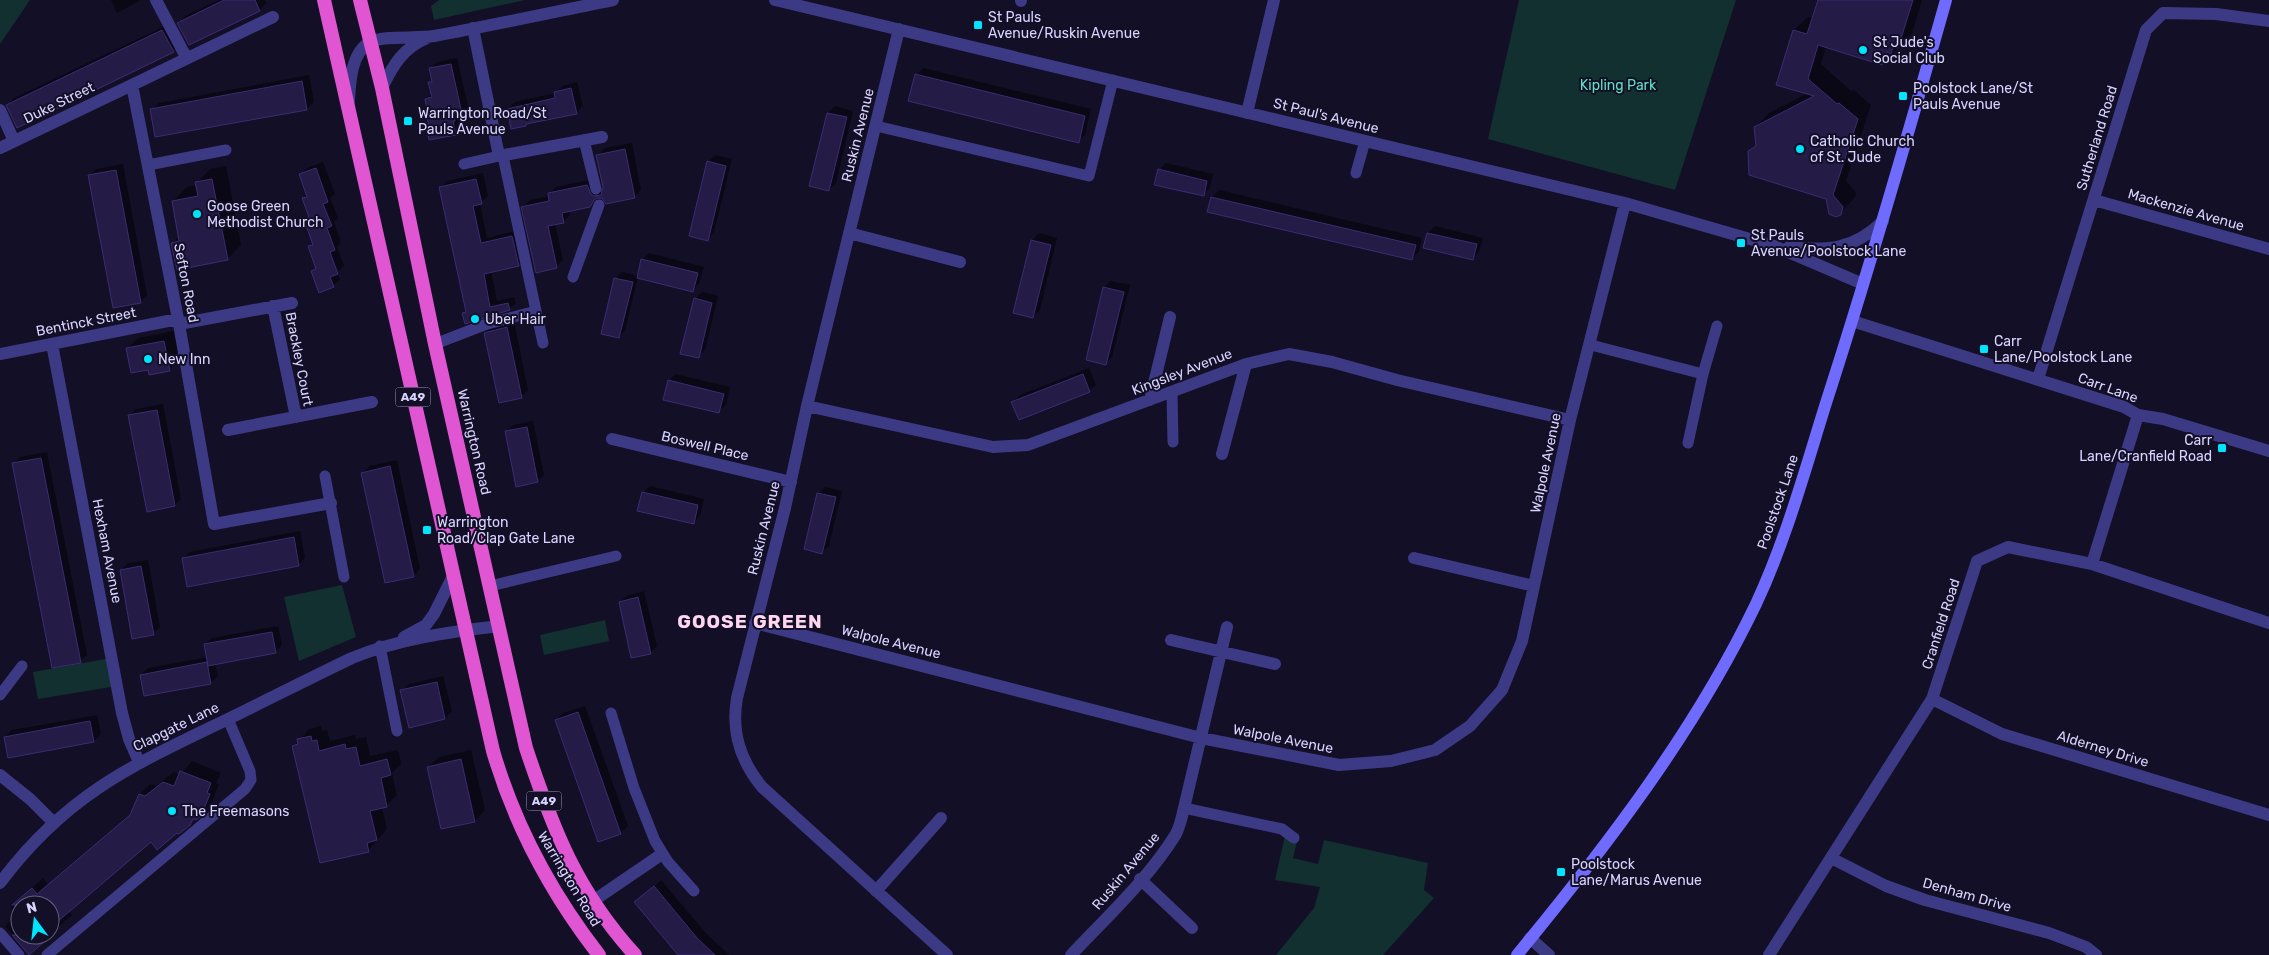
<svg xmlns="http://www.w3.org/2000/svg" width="2269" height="955" viewBox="0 0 2269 955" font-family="Rubik,sans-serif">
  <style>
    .green { fill: #12302f }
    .shadow { fill: #0007; fill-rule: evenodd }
    .building { fill: #241b47; stroke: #3b2d73 }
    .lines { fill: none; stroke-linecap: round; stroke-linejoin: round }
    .service { stroke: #3d3a85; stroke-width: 11 }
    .minor { stroke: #3d3a85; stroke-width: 12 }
    .secondary { stroke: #6f6bff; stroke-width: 12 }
    .trunk { stroke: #e055d1; stroke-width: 14 }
    .poi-dot { fill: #00e5ff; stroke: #130f26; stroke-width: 2 }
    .labels { text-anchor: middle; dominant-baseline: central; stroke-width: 4; stroke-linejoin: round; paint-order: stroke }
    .shield { fill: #130f26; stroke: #9e99be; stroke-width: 1 }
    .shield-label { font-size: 12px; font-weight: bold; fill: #d9d4ff }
    .poi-label { font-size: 14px; fill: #d9d4ff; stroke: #130f26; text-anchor: start }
    .park-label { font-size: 14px; fill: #5fe0c0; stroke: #130f26 }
    .street-label { font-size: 14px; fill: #d9d4ff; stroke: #130f26 }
    .district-label { font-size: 19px; font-weight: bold; letter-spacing: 1px; fill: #ffd6f0; stroke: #130f26 }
  </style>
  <rect width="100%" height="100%" fill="#130f26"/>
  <path class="green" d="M0,0h30l-30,44z
    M439,0h86l-91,20 -3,-14z
    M1519,0h217l-61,190 -187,-51z
    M342,585l14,52 -57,24 -15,-64z
    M605,620l4,21 -65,14 -4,-20z
    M111,658l6,28 -79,13 -5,-27z
    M1286,831l13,3 -6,24 25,6 6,-24 104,23 -4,27 10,8 -51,57h-107l38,-47 6,-21 -45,-7z"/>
  <path class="shadow" d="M111,0h30l-24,13z
    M219,0h46l1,3 -6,7 -70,34 -11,-21 6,-7z
    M1819,0h103l-10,33 -30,31 -56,-17 -5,17 30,27 3,-1 17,15 -25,76 9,10 1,5 -16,18 -13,-16 -78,-47 8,-7 -2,-17 14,-14 39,-20 -14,-63 14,-13 5,1z
    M169,24l11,20 -7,7 -156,75 -10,-21 7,-7z
    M457,58l11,48 -9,9 3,12 -7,6 -28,-6 3,-2 -3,-26 5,-6 -2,-24 7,-7z
    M923,68l168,41 -6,26 -7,6 -162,-66z
    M309,75l5,27 -7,7 -151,26 -4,-25 7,-7z
    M577,82l6,24 -7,7 -68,-4 7,-7 40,-9 7,-7z
    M835,106l18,5 -17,72 -7,7 -19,-5 18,-72z
    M632,143l9,47 -6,6 -37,1 -3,4 3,-6 -3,-2 -4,9h3l-4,4 -21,4 1,5 -7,7 -8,1 8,37 -7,7 -33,-60 7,-7 20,-4 -1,-2 7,-7 38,-8 4,9 6,2 -6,-35 7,-7z
    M715,155l17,4 -18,73 -6,7v-77z
    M323,162l12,32 -5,4 8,20 -4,4 7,20 -4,5 7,19 -7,7 3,6 -7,7 -20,-15 4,-4 -8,-20 5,-5 -8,-19 5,-4 -8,-20 4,-5 -7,-19 7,-7z
    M1166,163l47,11 -3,14 -7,7 -44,-25z
    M123,164l24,131 -7,7 -51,-126 7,-7z
    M226,166l15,79 -14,14 -54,-16 7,-7 -7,-35 14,-14 10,-2v-2l13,-14z
    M483,173l5,23 -8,7 7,35 32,-8 6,28 -7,7 -27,6 6,30 17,-4 2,6 -7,6 -46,4 4,-3 -27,-122 7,-7z
    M1219,190l203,48 -3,14 -7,6 -203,-47 3,-14z
    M1435,226l48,12 -4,13 -6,7 -48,-11 3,-14z
    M1039,233l18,5 -17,72 -7,7 -18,-5 17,-72z
    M649,253l55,14 -5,17 -7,7 -54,-14 -13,53 -6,7 -4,-58 7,-7 16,4 4,-16z
    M1111,281l19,4 -18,72 -7,7 -1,-77z
    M702,292l16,4 -13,54 -7,7 -3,-58z
    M514,321l14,69 -6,6 -37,-63 7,-6z
    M174,331l6,28 -11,11 -20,-1 -21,-21 10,-10z
    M1089,368l7,17 -7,6 -76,11 7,-7z
    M675,374l55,13 -4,18 -7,6 -50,-30z
    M163,404l18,95 -6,6 -46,-89 7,-7z
    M533,421l11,54 -7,6 -31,-49 7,-7z
    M47,452l40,203 -7,6 -66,-198 6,-6z
    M397,460l23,109 -7,7 -50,-103 7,-7z
    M650,486l54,13 -4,17 -7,7 -50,-30z
    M825,487l17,4 -13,55 -7,6 -4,-58z
    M300,531l5,27 -7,7 -115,-7 7,-6z
    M148,560l12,67 -7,7 -32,-64 7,-7z
    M644,591l13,55 -7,7 -30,-51 7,-6z
    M278,626l4,19 -7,7 -60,11 3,13 -7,7 -70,-8 7,-7 60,-11 -2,-13 6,-6z
    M443,676l9,35 -7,7 -35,8 -8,-35 7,-7z
    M585,706l43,120 -7,7 -22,8 -43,-121 7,-7z
    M97,715l4,19 -7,7 -89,-4 7,-7z
    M321,726l1,5 5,-1 3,11 25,-6 1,4 10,-2 4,19 28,-6 3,14 -9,9 5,22 -10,10 -5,2 5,22 -19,22 -74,-105 15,-17z
    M471,750l14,60 -10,11 -47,-54 11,-10z
    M192,761l29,12 -5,10 3,1 -8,20 -22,20 -13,8 -25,8 -83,71 4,4 -43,38 -24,-27 12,-12 -6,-7 32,-29 5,7 84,-72 8,-19 10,-10 6,2 18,-14 6,3zM20,905h30v30h-30z
    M661,880l43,51 25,24h-47l-39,-59z"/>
  <path class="building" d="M224,0h31l5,11 -71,34 -12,-22z
    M1818,0h95l-15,48 -5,-1 -2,7 -4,-2 -5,13 -64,-20 -10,34 29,25 2,-1 19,16 -25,76 10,12 -2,8 -5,2 -7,-3 -3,-15 -77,-24 -1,-24 8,-5 -2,-19 60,-31 -38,-11 17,-55 14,4z
    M162,30l12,22 -157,76 -11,-23z
    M451,64l11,50 -8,1 1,6h-2l3,14 -27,5 -3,-13 3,-1 -3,-13 2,1 -3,-15 7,-2 -4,-15h4l-3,-14z
    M915,74l170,42 -6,27 -171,-42z
    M302,81l5,29 -152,27 -5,-28z
    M571,88l6,26 -51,10v2l-15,3 -4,-20 48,-11 -1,-6z
    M827,113l20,4 -18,74 -20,-5z
    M625,149l10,49 -29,6 -4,-6h-5l-3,2 -4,7 -28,6 2,10 -16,3 9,42 -21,5 -15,-66 28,-6 -1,-8 39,-8 4,9 3,2 7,-1 2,-8 -7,-32z
    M707,161l19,5 -18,75 -19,-5z
    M316,168l12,34 -5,2 9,22 -5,2 8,22 -5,2 8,22 -8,3 4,10 -15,6 -8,-22 5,-2 -8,-23 5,-1 -8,-23 5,-2 -8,-22 5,-1 -8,-23z
    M1158,169l49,12 -3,15 -50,-11z
    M116,170l25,133 -28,5 -25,-133z
    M212,179l16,81 -51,10 -6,-27 8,-2 -7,-40 26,-5 -3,-14z
    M476,179l6,25 -9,2 8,37 31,-7 7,30 -35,8 6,33 18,-4 2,7 -45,14 -3,-11 4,-1 -27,-125z
    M1211,197l205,48 -4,15 -205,-48z
    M1427,233l50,11 -4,16 -50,-12z
    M1031,240l20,5 -18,73 -20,-5z
    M641,259l57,14 -5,19 -56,-14z
    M614,278l19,4 -14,56 -18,-4z
    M1103,287l21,5 -18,73 -20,-5z
    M694,298l18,5 -13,55 -19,-4z
    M507,327l15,71 -23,5 -15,-70z
    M164,341l6,30 -21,4 -1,-5 -17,3 -5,-25z
    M1083,374l7,18 -71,28 -8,-18z
    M668,380l56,14 -5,19 -56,-13z
    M157,410l18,96 -28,6 -19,-97z
    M527,427l11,55 -22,5 -11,-56z
    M41,458l40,205 -29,5 -40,-205z
    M390,466l24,111 -29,6 -24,-110z
    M642,492l56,13 -4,19 -57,-13z
    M817,493l19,4 -14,57 -18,-5z
    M294,537l5,29 -112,21 -5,-29z
    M141,566l13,69 -22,4 -12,-69z
    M638,597l13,57 -20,4 -12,-56z
    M272,632l4,21 -68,13 -4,-22z
    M207,662l4,22 -67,12 -4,-21z
    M437,682l8,37 -36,9 -9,-38z
    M578,712l43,122 -23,8 -43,-122z
    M90,721l4,21 -86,16 -4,-21z
    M311,736l1,5 5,-1 2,11 26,-7 1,5 10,-2 4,19 27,-7 4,16 -10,3 6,29 -17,4 7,29 -10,3 2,9 -49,11 -28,-117 6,-2 -1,-5z
    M461,759l14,63 -34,7 -14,-62z
    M180,771l31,12 -4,10 3,1 -9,22 -5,4 -3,-1 -3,6 -11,9 -2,-1 -20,17 -6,-8 -101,86v-23h-38l20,-17 5,6 93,-79 9,-21 6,2 18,-14 11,4z
    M654,886l43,52 18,17h-37l-44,-53z
    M12,935h40l-23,20z"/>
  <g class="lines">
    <path class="service" d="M876,126l213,50 24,-96
      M584,140l12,49
      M464,164l35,-8
      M148,165l78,-15
      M1356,173l9,-32
      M573,277l26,-72
      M536,311l7,32
      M435,344l49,-19 52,-14 -33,-155
      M1591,345l112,29
      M1172,392l1,50
      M1688,443l15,-69 14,-48
      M325,476l19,101
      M490,586l126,-30
      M380,646l17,85
      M0,695l22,-29
      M611,713l23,75 21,53 13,21 26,29
      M1184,808l98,21 12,9
      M0,933l19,22
      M47,955l198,-166 6,-9 -1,-9 -22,-52"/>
    <path class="minor" d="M156,0l30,57
      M775,0l850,203 149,43 89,38
      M1021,1v-1
      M273,17l-141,68 47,239 35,200 117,-21
      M473,28l26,128 103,-19
      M899,29l-92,377 -22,102 -48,190c-6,34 3,62 25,89l185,168
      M382,88c11,-23 21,-40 45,-50
      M349,101c1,-19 2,-48 21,-59 12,-7 48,-3 64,-6 60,-11 120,-24 179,-36
      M0,110l14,31
      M1247,113l27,-113
      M0,148l132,-63
      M2094,200l175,49
      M849,233l111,29
      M1789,247c38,4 65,3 94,-26
      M273,306l23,111
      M1852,321l272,86 14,8 25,4 106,32
      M179,324l113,-21
      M52,344l70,369 7,26 10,23
      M0,354l178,-35
      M2038,379l108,-349 17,-17 53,1 53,7
      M1150,400l20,-83
      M807,406l186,41 35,-2 218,-81 43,-10 43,8 65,18 173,40
      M228,430l144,-28
      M612,439l179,43
      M1222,454l24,-90
      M1414,558l120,28
      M2092,564l46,-149
      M755,623l446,115 138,27 52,-4 44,-11 35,-24 32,-36 20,-49 48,-221 55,-217
      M404,637l22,-12 8,-11 20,-40
      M1171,640l104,24
      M1932,699l70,35 267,81
      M0,775l30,24 23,23
      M1831,858l55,28 39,14 124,33 37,14 10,8
      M1140,879l52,49
      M0,883c64,-86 128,-116 222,-161 43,-21 86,-43 130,-64 46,-19 97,-26 147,-32
      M876,891l65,-73
      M593,901l69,-47
      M1530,938l19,17
      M1071,955c35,-37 78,-77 105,-121 4,-8 6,-17 8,-26l43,-181
      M1769,955l163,-256 45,-138 31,-14 84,17 177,59"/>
    <path class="secondary" d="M1517,955c89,-108 178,-224 239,-351 30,-64 49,-134 70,-201 43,-133 82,-268 120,-403"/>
    <path class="trunk" d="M324,0l169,751c22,75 58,142 106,204
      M360,0l22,88 53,256 91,404c27,81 50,142 109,207"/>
  </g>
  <g class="poi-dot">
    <rect x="973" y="20" width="10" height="10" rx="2.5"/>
    <circle cx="1863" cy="50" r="5"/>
    <rect x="1898" y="91" width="10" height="10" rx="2.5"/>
    <rect x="403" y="116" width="10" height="10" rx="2.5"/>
    <circle cx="1800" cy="149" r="5"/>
    <circle cx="197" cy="214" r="5"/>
    <rect x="1736" y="238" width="10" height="10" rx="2.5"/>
    <circle cx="475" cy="319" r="5"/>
    <rect x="1979" y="344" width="10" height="10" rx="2.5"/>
    <circle cx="148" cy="359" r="5"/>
    <rect x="2217" y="443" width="10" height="10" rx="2.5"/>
    <rect x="422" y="525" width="10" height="10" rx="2.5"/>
    <circle cx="172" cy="811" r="5"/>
    <rect x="1556" y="867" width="10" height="10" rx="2.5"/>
  </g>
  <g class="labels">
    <g class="shield">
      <rect x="395.5" y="387.5" width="35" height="19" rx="4"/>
      <rect x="526.5" y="791.5" width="35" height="19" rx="4"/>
    </g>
    <g class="shield-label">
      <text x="413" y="397">A49</text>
      <text x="544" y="801">A49</text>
    </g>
    <g class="poi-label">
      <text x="988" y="17">St Pauls<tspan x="988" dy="16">Avenue/Ruskin Avenue</tspan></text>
      <text x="1873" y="42">St Jude's<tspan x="1873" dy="16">Social Club</tspan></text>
      <text x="1913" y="88">Poolstock Lane/St<tspan x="1913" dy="16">Pauls Avenue</tspan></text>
      <text x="418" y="113">Warrington Road/St<tspan x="418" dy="16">Pauls Avenue</tspan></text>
      <text x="1810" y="141">Catholic Church<tspan x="1810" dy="16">of St. Jude</tspan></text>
      <text x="207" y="206">Goose Green<tspan x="207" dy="16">Methodist Church</tspan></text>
      <text x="1751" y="235">St Pauls<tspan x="1751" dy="16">Avenue/Poolstock Lane</tspan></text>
      <text x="485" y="319">Uber Hair</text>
      <text x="1994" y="341">Carr<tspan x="1994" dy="16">Lane/Poolstock Lane</tspan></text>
      <text x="158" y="359">New Inn</text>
      <text x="2212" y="440" text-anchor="end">Carr<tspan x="2212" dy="16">Lane/Cranfield Road</tspan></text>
      <text x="437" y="522">Warrington<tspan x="437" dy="16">Road/Clap Gate Lane</tspan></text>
      <text x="182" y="811">The Freemasons</text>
      <text x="1571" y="864">Poolstock<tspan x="1571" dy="16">Lane/Marus Avenue</tspan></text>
    </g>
    <g class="park-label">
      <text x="1618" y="85">Kipling Park</text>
    </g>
    <g class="street-label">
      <text transform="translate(59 103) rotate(-26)">Duke Street</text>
      <text transform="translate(1326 116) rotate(14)">St Paul's Avenue</text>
      <text transform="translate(858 135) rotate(-76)">Ruskin Avenue</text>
      <text transform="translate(2097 138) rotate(-73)">Sutherland Road</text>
      <text transform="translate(2186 210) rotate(16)">Mackenzie Avenue</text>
      <text transform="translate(186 283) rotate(79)">Sefton Road</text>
      <text transform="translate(86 322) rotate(-11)">Bentinck Street</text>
      <text transform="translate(299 359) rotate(79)">Brackley Court</text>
      <text transform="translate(1182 372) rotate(-21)">Kingsley Avenue</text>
      <text transform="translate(2108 388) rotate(20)">Carr Lane</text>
      <text transform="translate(474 442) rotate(77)">Warrington Road</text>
      <text transform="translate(705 446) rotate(13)">Boswell Place</text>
      <text transform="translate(1546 463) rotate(-78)">Walpole Avenue</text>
      <text transform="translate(1778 502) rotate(-71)">Poolstock Lane</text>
      <text transform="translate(764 528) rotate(-76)">Ruskin Avenue</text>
      <text transform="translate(107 551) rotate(79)">Hexham Avenue</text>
      <text transform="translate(1941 624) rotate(-72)">Cranfield Road</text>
      <text transform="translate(891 642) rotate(14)">Walpole Avenue</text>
      <text transform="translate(176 727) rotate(-26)">Clapgate Lane</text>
      <text transform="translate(1283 739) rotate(11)">Walpole Avenue</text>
      <text transform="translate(2103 749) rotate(17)">Alderney Drive</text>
      <text transform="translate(1126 871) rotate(-50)">Ruskin Avenue</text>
      <text transform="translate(569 879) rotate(59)">Warrington Road</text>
      <text transform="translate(1967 895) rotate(16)">Denham Drive</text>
    </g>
    <g class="district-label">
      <text x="750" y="621">GOOSE GREEN</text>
    </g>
  </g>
  <g transform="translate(35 920) rotate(345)"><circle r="24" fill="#130f26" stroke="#625e7d"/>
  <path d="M0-4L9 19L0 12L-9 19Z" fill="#00e5ff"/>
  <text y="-8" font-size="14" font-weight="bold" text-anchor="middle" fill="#d9d4ff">N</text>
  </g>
</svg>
